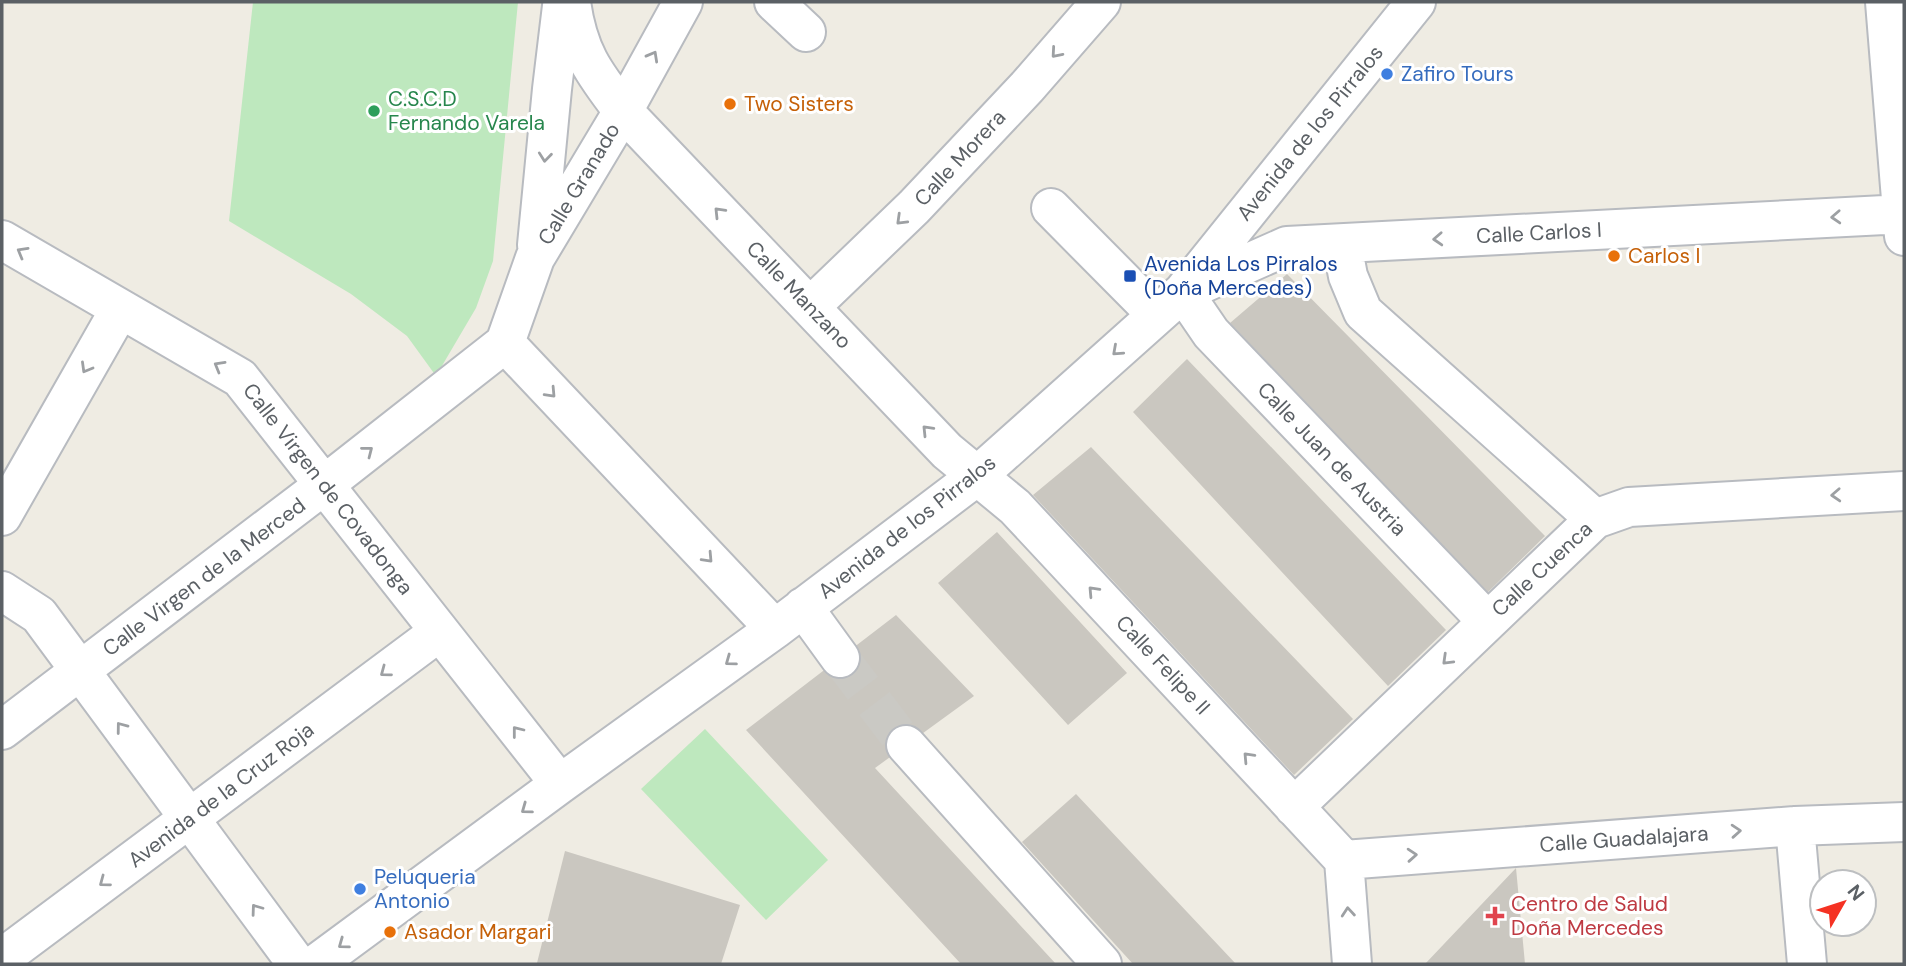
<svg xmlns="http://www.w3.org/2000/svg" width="1906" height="966" viewBox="0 0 1906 966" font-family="'DM Sans',sans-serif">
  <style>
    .green { fill: #bee8be }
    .building { fill: #cac7c0 }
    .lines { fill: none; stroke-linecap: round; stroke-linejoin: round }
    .minor-tunnel { stroke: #cac9c4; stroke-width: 38; stroke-dasharray: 38 19; stroke-linecap: butt }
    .minor-casing { stroke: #b8bbc0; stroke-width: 42 }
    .minor { stroke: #fff; stroke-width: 38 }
    .oneway { stroke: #9da0a3 }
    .shop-dot { fill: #3f7fe0; stroke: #fff; stroke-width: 2.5 }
    .food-dot { fill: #e8710a; stroke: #fff; stroke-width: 2.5 }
    .leisure-dot { fill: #2e9e5b; stroke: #fff; stroke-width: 2.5 }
    .transit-dot { fill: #1a4fb4; stroke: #fff; stroke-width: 2.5 }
    .health-dot { fill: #e0444e; stroke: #fff; stroke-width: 2.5 }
    .labels { text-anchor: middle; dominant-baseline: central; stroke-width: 6; stroke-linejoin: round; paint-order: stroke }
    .shop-label { font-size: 21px; fill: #366cbe; stroke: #fff; text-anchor: start }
    .leisure-label { font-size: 21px; fill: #27864d; stroke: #fff; text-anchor: start }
    .food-label { font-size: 21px; fill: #c56008; stroke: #fff; text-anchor: start }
    .street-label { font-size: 21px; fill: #5b6065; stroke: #fff }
    .transit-label { font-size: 21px; fill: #164399; stroke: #fff; text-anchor: start }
    .health-label { font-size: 21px; fill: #be3a42; stroke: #fff; text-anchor: start }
  </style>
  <rect width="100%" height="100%" fill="#efece3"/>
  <path class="green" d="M253,2h265l-25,259 -17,47 -40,68 -29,-40 -56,-42 -122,-73z
    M705,729l123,131 -62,60 -125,-131z"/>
  <path class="building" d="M1287,274l258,262 -58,57 -257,-270z
    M1187,359l259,271 -58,56 -255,-274z
    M1091,447l262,272 -59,56 -261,-280z
    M997,532l130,141 -59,52 -130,-142z
    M896,615l78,81 -99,72 181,196h-95l-215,-234z
    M1076,794l160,170h-103l-111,-122z
    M565,851l175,54 -19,59h-179l-5,-1z
    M1516,868l9,96h-100z"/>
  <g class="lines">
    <path class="minor-tunnel" d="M840,658l66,87"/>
    <defs>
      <path id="minor" d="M571,2c7,50 22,70 52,109l324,340 68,56 329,353
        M774,2l32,30
        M1885,2l19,234
        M1051,208l106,107
        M2,240l238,138 320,406
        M1342,244l6,32 15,36 232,207
        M537,245l15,-156 10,-83
        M810,307l104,-100 113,-120 74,-85
        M505,343l270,286
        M505,343l30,-85 88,-147 60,-109
        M2,516l118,-207
        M2,591l37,24 258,349
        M803,607l37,51
        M1487,621l-276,-288 -28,-41 104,-46 617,-32
        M2,730l322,-245 181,-142
        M906,745l196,219
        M1294,807l301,-288 34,-12 275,-16
        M1795,826l12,138
        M1344,860l451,-34 109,-4
        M1344,860l8,104
        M2,958l437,-326
        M316,964l244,-180 215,-155 202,-153 206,-184 233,-290"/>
    </defs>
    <use href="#minor" class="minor-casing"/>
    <use href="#minor" class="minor"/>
  </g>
  <defs><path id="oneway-chevron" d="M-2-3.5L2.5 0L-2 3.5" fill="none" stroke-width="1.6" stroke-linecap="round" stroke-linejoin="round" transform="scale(1.75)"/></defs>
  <g class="oneway">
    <use href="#oneway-chevron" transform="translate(1056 53) rotate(131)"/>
    <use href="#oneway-chevron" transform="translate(653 56) rotate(-61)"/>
    <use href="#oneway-chevron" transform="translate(545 157) rotate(96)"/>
    <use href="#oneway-chevron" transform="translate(719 212) rotate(-134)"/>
    <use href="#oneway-chevron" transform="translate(1836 217) rotate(177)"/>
    <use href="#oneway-chevron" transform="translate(901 220) rotate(136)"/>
    <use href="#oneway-chevron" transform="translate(1438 239) rotate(177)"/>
    <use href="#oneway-chevron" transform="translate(22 252) rotate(-150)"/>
    <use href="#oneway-chevron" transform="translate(1117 351) rotate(138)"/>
    <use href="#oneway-chevron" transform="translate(219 366) rotate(-150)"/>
    <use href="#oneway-chevron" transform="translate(86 368) rotate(120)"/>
    <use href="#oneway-chevron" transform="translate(551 393) rotate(47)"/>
    <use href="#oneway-chevron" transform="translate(927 430) rotate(-134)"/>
    <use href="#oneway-chevron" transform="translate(368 451) rotate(-38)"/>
    <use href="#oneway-chevron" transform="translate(1836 495) rotate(177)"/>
    <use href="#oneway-chevron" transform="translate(708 558) rotate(47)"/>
    <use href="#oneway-chevron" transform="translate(1093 591) rotate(-133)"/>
    <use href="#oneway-chevron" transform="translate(1447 660) rotate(136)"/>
    <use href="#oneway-chevron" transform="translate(730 661) rotate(144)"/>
    <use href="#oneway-chevron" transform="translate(385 672) rotate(143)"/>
    <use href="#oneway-chevron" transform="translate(121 727) rotate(-127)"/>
    <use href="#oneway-chevron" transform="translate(517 731) rotate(-128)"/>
    <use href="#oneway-chevron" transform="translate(1248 757) rotate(-133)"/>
    <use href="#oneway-chevron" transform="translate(526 809) rotate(144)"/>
    <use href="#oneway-chevron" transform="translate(1736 831) rotate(-4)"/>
    <use href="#oneway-chevron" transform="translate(1412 855) rotate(-4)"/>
    <use href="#oneway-chevron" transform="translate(104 882) rotate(143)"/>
    <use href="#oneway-chevron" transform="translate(256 909) rotate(-126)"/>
    <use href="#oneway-chevron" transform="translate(1348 912) rotate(-95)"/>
    <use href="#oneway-chevron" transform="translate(343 944) rotate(144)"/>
  </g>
  <g class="shop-dot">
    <circle cx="1387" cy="74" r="7"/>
    <circle cx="360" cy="889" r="7"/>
  </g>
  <g class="food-dot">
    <circle cx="730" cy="104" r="7"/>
    <circle cx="1614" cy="256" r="7"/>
    <circle cx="390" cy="932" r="7"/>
  </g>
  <circle class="leisure-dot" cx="374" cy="111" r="7"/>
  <rect class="transit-dot" x="1123" y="269" width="14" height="14" rx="3.5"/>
  <path class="health-dot" d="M1491.5 905.5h7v7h7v7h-7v7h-7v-7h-7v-7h7z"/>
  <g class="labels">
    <g class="shop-label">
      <text x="1401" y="74">Zafiro Tours</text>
      <text x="374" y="877">Peluqueria<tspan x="374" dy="24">Antonio</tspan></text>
    </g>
    <g class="leisure-label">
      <text x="388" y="99">C.S.C.D<tspan x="388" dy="24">Fernando Varela</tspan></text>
    </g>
    <g class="food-label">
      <text x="744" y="104">Two Sisters</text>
      <text x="1628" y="256">Carlos I</text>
      <text x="404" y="932">Asador Margari</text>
    </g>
    <g class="street-label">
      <text transform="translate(1310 133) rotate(-51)">Avenida de los Pirralos</text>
      <text transform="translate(960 158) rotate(-47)">Calle Morera</text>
      <text transform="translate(579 184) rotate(-59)">Calle Granado</text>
      <text transform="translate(1539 233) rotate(-3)">Calle Carlos I</text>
      <text transform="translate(799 295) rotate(46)">Calle Manzano</text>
      <text transform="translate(1332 459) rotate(46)">Calle Juan de Austria</text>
      <text transform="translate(328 489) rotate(52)">Calle Virgen de Covadonga</text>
      <text transform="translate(907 527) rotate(-38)">Avenida de los Pirralos</text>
      <text transform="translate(1542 569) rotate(-43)">Calle Cuenca</text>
      <text transform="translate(204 577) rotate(-37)">Calle Virgen de la Merced</text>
      <text transform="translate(1163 665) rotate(47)">Calle Felipe II</text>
      <text transform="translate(221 795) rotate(-37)">Avenida de la Cruz Roja</text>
      <text transform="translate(1624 839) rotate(-4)">Calle Guadalajara</text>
    </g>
    <g class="transit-label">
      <text x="1144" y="264">Avenida Los Pirralos<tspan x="1144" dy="24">(Doña Mercedes)</tspan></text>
    </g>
    <g class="health-label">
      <text x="1511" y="904">Centro de Salud<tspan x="1511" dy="24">Doña Mercedes</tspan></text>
    </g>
  </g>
  <rect width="1906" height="966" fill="none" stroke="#5b6065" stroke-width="7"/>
  <g transform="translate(1843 903) rotate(51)"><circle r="33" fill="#ffffff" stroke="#bdbfc1" stroke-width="2"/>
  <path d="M0-5L12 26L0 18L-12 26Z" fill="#f53223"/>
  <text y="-10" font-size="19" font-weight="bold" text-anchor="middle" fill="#5b6065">N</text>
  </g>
</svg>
